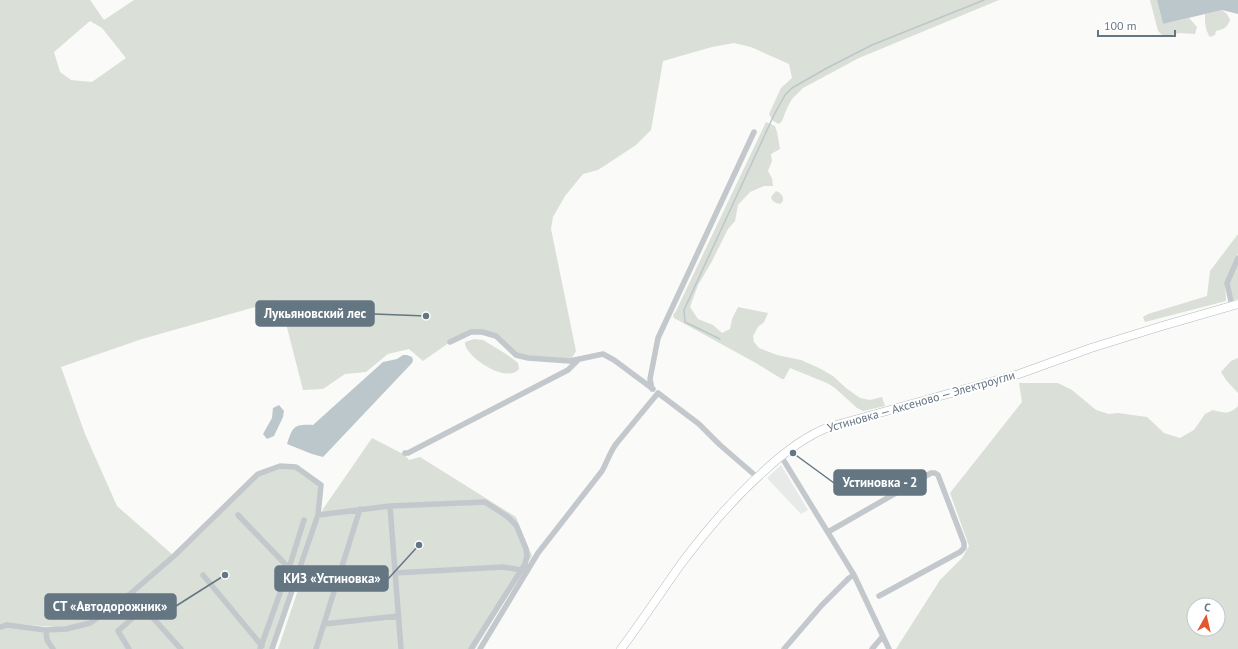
<svg xmlns="http://www.w3.org/2000/svg" width="1238" height="649" viewBox="0 0 1238 649" font-family="'PT Sans',sans-serif">
  <style>
    .built { fill: #e8e9e9 }
    .green { fill: #dadfd7; fill-rule: evenodd }
    .water { fill: #bbc7cb }
    .lines { fill: none; stroke-linecap: round; stroke-linejoin: round }
    .stream { stroke: #bbc7cb; stroke-width: 1.5 }
    .secondary-casing { stroke: #b3babf; stroke-width: 9 }
    .minor { stroke: #c3c8cc; stroke-width: 5.5 }
    .secondary { stroke: #fff; stroke-width: 8 }
    .labels { text-anchor: middle; dominant-baseline: central; stroke-width: 4; stroke-linejoin: round; paint-order: stroke }
    .street-label { font-size: 12px; fill: #657683; stroke: #fff }
    .leader { fill: none; stroke: #657683; stroke-width: 1.5 }
    .callout-dot { fill: #657683; stroke: #fff; stroke-width: 1.5 }
    .callout { fill: #657683; stroke: #657683; stroke-width: 1.5 }
    .callout-label { font-size: 13px; text-anchor: middle; font-weight: bold; fill: #fff }
  </style>
  <rect width="100%" height="100%" fill="#fafaf8"/>
  <path class="built" d="M781,465l27,45 -7,4 -34,-36z"/>
  <path class="green" d="M0,0h90l14,20 30,-20h865l-140,58 -56,30 -11,11 -5,9 -5,13 -3,3 -6,-3 -4,-7 12,-26 11,-10 -3,-14 -38,-17 -17,-4 -22,4 -49,14 -12,69 -15,15 -38,25 -15,4 -18,22 -12,21 -2,12 25,122 -6,10 -54,-6 -20,-19 -25,-4 -21,10 -27,19 -14,-12 -21,5 -22,18 -21,2 -22,15 -20,1 -23,-90 -138,39 -81,28 24,67 32,72 56,49 -51,44 -32,24 -24,5 -60,-5 -6,2zM90,21l12,7 24,30 -34,24 -21,-2 -11,-8 -6,-20z
    M1150,0h7l6,24 26,-6 8,9 -2,7 -16,-1 -15,4 -6,-6z
    M1222,10l5,4 3,6c-3,8 -6,9 -14,11l-1,4 -5,2c-5,-7 -5,-15 -5,-23z
    M766,122l9,4 2,6 3,17 -9,5 1,7 -4,10 4,7 1,8h-9l-14,6 -12,13 -3,16 -7,8 -17,34 -13,22 -8,22 8,12 15,6 9,8 8,-4 2,-10 6,-12 30,6 -4,9 -6,5 -5,9 1,6 5,6 18,7 24,5 18,8 14,8 13,12 14,10 10,2 12,-3 3,9 -22,5 -6,-3 -22,-20 -8,-5 -37,-15 -6,11h-2l-28,-17 -80,-44 -1,-3 3,-4z
    M776,191l4,2 3,4v4l-3,3 -4,-1 -4,-3 -1,-3z
    M1238,234v19l-13,29 1,19 -81,21 -2,-5 5,-3 59,-18 3,-25z
    M1238,263v36l-5,1 -4,-18z
    M474,339l9,1 23,14 7,5 5,4 1,6c-12,16 -56,-14 -54,-27z
    M1238,358v35l-12,-13 -5,-8 10,-11z
    M1019,383h39l14,7 24,20 13,4 9,-1 29,4 17,16 16,5 14,-8 11,-16 8,-4c11,3 16,5 25,-4v243h-342l44,-69 22,-22 7,-12 -19,-53 72,-91zM1194,605h24v24h-24z
    M372,438l33,17 4,5 11,-3 96,60 16,39 -57,93h-197l25,-74 -2,-2 22,-64z
    M280,466l16,1 25,18 -3,30 -46,134h-272v-20l7,-2 39,5 44,-8 41,-29 127,-121z"/>
  <path class="water" d="M1157,0h81v14l-16,-4 -59,14z
    M403,355h4l5,2 1,3 -1,3 -89,94 -11,-3 -25,-10c6,-17 6,-20 26,-19l70,-63 14,-3z
    M279,405l5,6 -1,6 -9,19 -7,3 -4,-5 9,-16 1,-10z"/>
  <g class="lines">
    <path class="stream" d="M720,339l-35,-17 -1,-12 90,-195 11,-20 7,-7 35,-20 45,-23 112,-45"/>
    <defs>
      <path id="secondary" d="M621,649c21,-28 40,-57 60,-85 24,-32 51,-64 81,-91 20,-19 41,-36 67,-46l190,-53 72,-26 71,-22 76,-22"/>
    </defs>
    <use href="#secondary" class="secondary-casing"/>
    <path class="minor" d="M1232,306l-5,-23 11,-25
      M450,342l21,-10h11l14,4 20,19 12,3 42,3 33,-7 11,6 39,29
      M652,389l-2,-10 8,-41 96,-206
      M405,453h3l160,-83 11,-11
      M781,456l73,119 35,74
      M390,506l11,143
      M238,515l51,53
      M318,515l72,-9 95,-4 23,15 8,8 10,24 1,7 -2,8 -54,85
      M828,532l103,-59h4l3,2 26,68v5l-4,4 -81,44
      M395,573l108,-6 18,3
      M203,575l59,71
      M130,594l14,14 37,41
      M324,624l74,-8
      M0,627l7,-2 39,5 20,-1 24,-6 40,-29 44,-38 84,-82 22,-8 16,1 25,18 -3,30 -46,134
      M46,630l1,10 6,9
      M129,649l-11,-18 26,-23
      M260,649l29,-81 15,-48
      M316,649l44,-140
      M480,649l58,-96 64,-82c5,-9 8,-19 14,-27l42,-51 41,31 21,21 37,32
      M784,649l37,-43 28,-28 5,-3
      M872,649l11,-13"/>
    <use href="#secondary" class="secondary"/>
  </g>
  <g class="labels">
    <g class="street-label">
      <text transform="translate(921 401) rotate(-16)">Устиновка — Аксеново — Электроугли</text>
    </g>
  </g>
  <path class="leader" d="M426 316L374 314M793 453L834 483M419 545L388 579M225 575L176 606"/>
  <g class="callout-dot">
    <circle cx="426" cy="316" r="4"/>
    <circle cx="793" cy="453" r="4"/>
    <circle cx="419" cy="545" r="4"/>
    <circle cx="225" cy="575" r="4"/>
  </g>
  <g class="callout">
    <rect x="256" y="301" width="118" height="25" rx="4"/>
    <rect x="834" y="470" width="92" height="25" rx="4"/>
    <rect x="275" y="566" width="113" height="25" rx="4"/>
    <rect x="45" y="594" width="131" height="25" rx="4"/>
  </g>
  <g class="callout-label">
    <text x="315" y="318">Лукьяновский лес</text>
    <text x="880" y="487">Устиновка - 2</text>
    <text x="332" y="583">КИЗ «Устиновка»</text>
    <text x="110" y="611">СТ «Автодорожник»</text>
  </g>
  <g transform="translate(1206 617) rotate(8)"><circle r="19" fill="#ffffff" stroke="#c1c8cd"/>
  <path d="M0-3L7 15L0 10L-7 15Z" fill="#e4572e"/>
  <text y="-6" font-size="11" font-weight="bold" text-anchor="middle" fill="#657683">С</text>
  </g>
  <path d="M1098 30v6h77v-6" fill="none" stroke="#657683" stroke-width="2"/>
  <text x="1104" y="30" font-size="12" fill="#657683" stroke="#ffffff" stroke-width="3" paint-order="stroke">100 m</text>
</svg>
